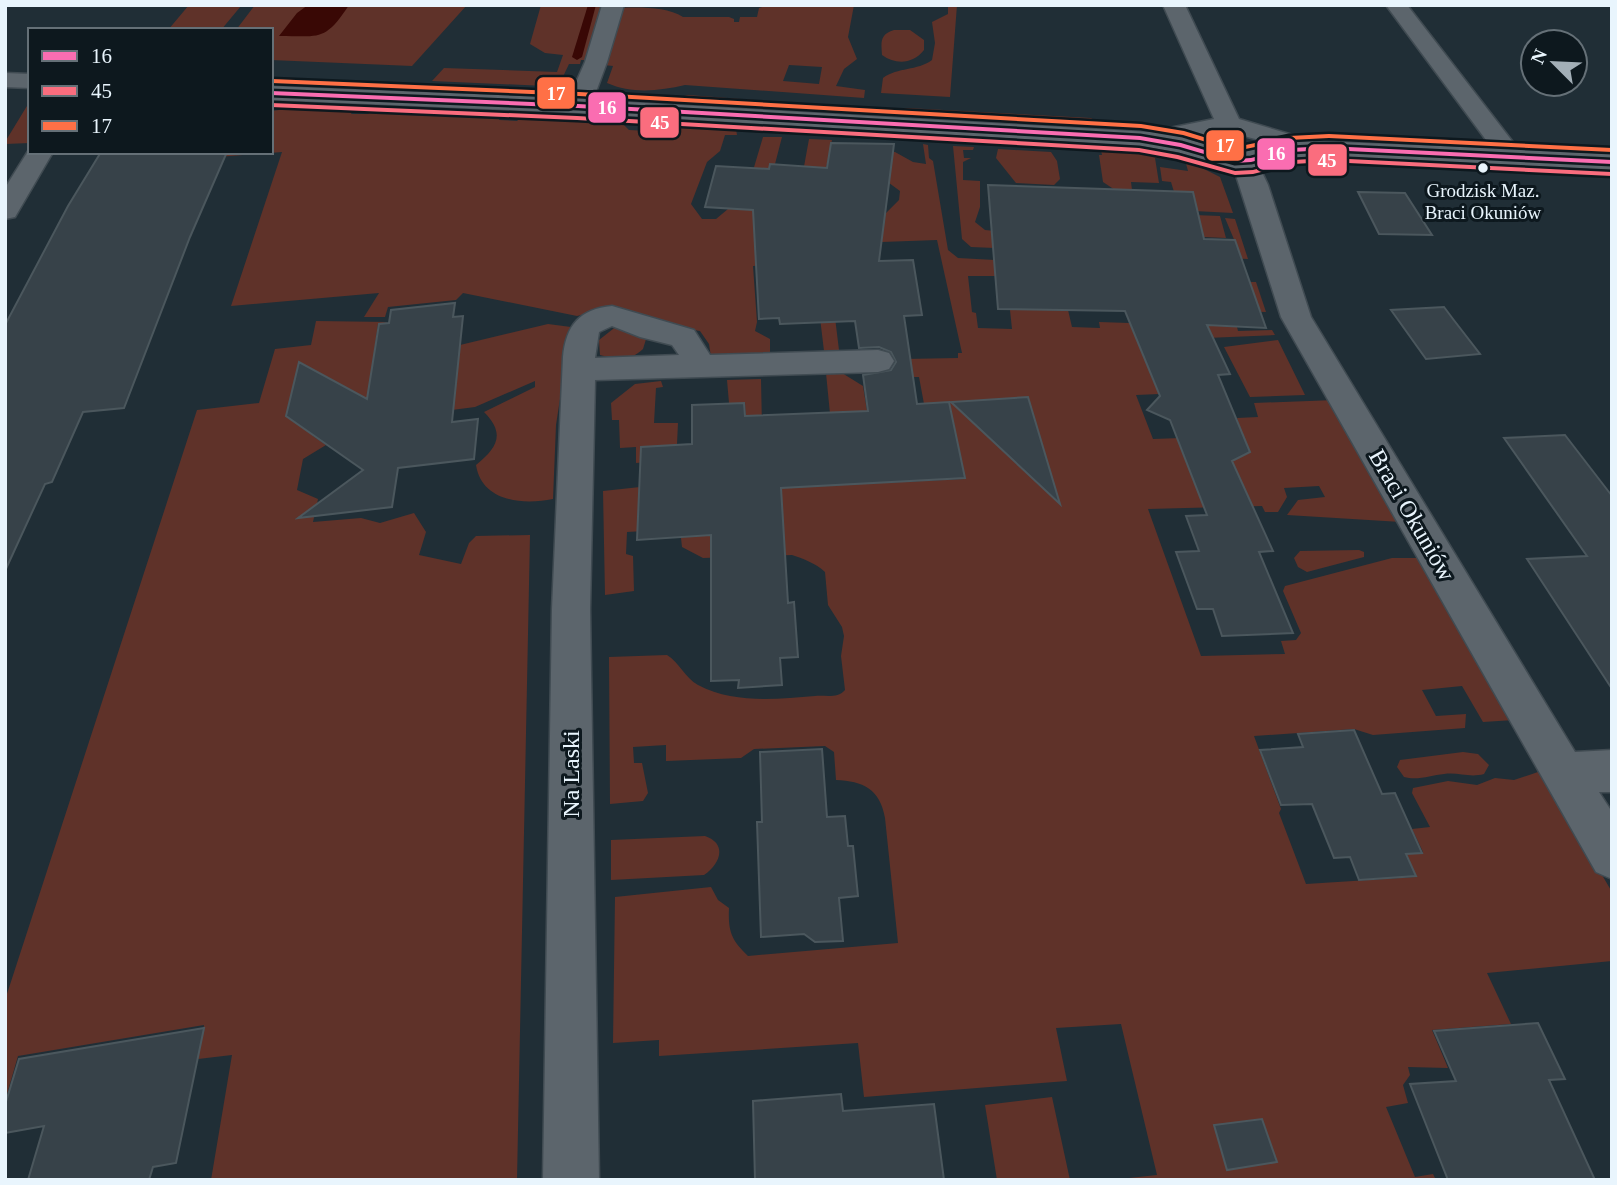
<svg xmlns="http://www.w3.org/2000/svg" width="1617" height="1185" viewBox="0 0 1617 1185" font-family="Georgia,serif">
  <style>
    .green { fill: #5f3229; fill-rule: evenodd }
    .water { fill: #390805 }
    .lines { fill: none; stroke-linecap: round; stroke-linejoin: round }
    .stream { fill: #390805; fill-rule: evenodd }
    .building { fill: #374249; stroke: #4b575d; stroke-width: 2 }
    .minor-casing { stroke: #404b52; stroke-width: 3 }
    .minor { fill: #5c656c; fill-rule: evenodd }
    .bus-1-casing { stroke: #0d181e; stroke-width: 5 }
    .bus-2-casing { stroke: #0d181e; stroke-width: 5 }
    .bus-3-casing { stroke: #0d181e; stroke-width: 5 }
    .bus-1 { fill: #fa6db1; fill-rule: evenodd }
    .bus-2 { fill: #fa6d7e; fill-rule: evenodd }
    .bus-3 { fill: #ff7046; fill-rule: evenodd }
    .bus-dot { fill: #e9f5fd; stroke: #0d181e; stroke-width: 2.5 }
    .labels { text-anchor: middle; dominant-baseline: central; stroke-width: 6; stroke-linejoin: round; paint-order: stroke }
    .far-bus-label { font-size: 19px; fill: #e9f5fd; stroke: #0d181e }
    .street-label { font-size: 24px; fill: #e9f5fd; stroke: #0d181e }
    .line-badge { stroke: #0d181e; stroke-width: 2.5 }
    .badge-label { font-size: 19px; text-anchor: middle; font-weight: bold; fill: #fff }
  </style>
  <rect width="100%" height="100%" fill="#202e36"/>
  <path class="green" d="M189,5l52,1 -20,24h-53z
    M255,5h212l-55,61 -141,-6v-30h-35z
    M541,5h64l-19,55h-5l-1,4h-11l-9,19h-13l-1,3 -114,-5 12,-13 113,4 6,-17 -18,-2 -15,-9z
    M769,5h85l-6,32 9,22 -13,10 -8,17 29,4 -1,8 -179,-13c-26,6 -53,9 -78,-2l6,-17 -9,-1 17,-57c19,-1 46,-1 62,9h46l5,2v3h5l1,-5h17l2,-9zM789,65l33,2 -3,17 -36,-3z
    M948,5h9l-7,92 -69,-4 2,-15c15,-11 34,-7 49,-18l3,-17 -3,-21 16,-8z
    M894,30h16l14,10v10c-11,14 -28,15 -42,5 -1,-13 -2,-21 12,-25z
    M688,95l169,13 -16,5 -181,-11z
    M30,101v42l-25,1v-2z
    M295,108l58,2 -2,4h17l3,-3 129,6 -1,3 18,1 3,-3 102,5 7,7 20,1 8,-5 7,-1 72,4 1,6h-12l-5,16 -13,11 -16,42 11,15h14l12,-10 157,5 14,-14 1,-9 -15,-11 -10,-28h20l18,10 13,2 -3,-20 5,1 1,13 4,3 15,89 10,8 37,2 8,16h-35l4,36 4,1 2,15 34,1 -2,-19h58l4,17 28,1 -1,-6 90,3 57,-43h10l10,30 -33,-1 5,20 34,-1 3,5 -92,4 -17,35 -15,2 8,18 -23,1 17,44 28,-1 28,-11 30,-2 -2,-7 21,-1 -4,-14 81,-3 66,122 -114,-7 11,-15 27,-3 -6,-11 -35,2 3,9 -9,15h-13l-3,-6 -114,3 53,147 84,-2 -4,-13 15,-1 5,-7 -18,-42 2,-5 107,-28h27l95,162 -31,2 -21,-36 -40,4 14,26 30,-2 -1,14 -92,7 -19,-6 -100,7 27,73 -2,4 27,71 110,-7 -9,-23 16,-2 -11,-23 18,-2 -18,-34 1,-5 35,-7 29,4 18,-7 19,2 27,-9 71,121v69l-125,12 24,51 -79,6 16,38 -40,-1 2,8 -7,10 5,18 -22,4 29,70 18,-3 3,6h-326l47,-5 -36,-151 -65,4 11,53 -203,16 -6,-54 -199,13v-16l-46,3 2,-146 96,-10 7,13 11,8c-1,23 2,32 19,48l150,-13 -13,-125c-5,-29 -22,-37 -49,-38l-2,-28 -9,-6 -71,3 -13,9 -75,3v-16l-33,2 1,16h8l6,30 -5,8 -33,3 -1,-147 58,-2c12,7 18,23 31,30 36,19 78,14 117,11 11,-1 22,3 30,-6l-4,-34 3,-20 -2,-9 -14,-22 -3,-33c-10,-9 -21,-13 -33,-17l-89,3 -21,-11 -2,-18 -53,3 -1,22 7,2 1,35 -29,4 -2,-104 93,-10 53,8 216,-10 -12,-60 -26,1 -8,-43h-11l-4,-18 54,-1v-5h4l-25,-113 -111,4 13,106 -15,1 -10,-83 -15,-5 -46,3 4,56 -2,9 15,8v14l-59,4 -2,-13 -9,-13 -42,-7 -48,-16 -33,8 -114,-23 -7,7 -68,7 -3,10h-21l15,-24 -148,13 51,-154 -65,5 6,-5h48v-41z
    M907,108l184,10 18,10 -207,-13 -14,-5z
    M763,137h19l-7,27h-5l-2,11 -16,-1z
    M809,139l23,1 -7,33 -22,-1z
    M953,146l21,1 -1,3h-10l1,8h7l-8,4v18l17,1v26l-5,15 10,8 256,26 -16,-38 10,1 13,40 -277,-12 -9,-8z
    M998,149l53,3 6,9 3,18 -6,6 -38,-2 -20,-25z
    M1101,150l65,5 20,5 34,17 13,36 -39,-2 -16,-6 -7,-23 -9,-1 -2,-14 28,4 -3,-11 -30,-2 4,25 -28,-1 1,8h-17l-12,-8 -4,-27h3z
    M1194,215l26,1 6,22 -22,-1 3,9z
    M316,321l72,1 -10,2 -6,44 87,-10 1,-13 88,-21 23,3 -15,98 -3,74c-30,6 -71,3 -77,-34 21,-17 30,-31 8,-53l51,-25v-6l-60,26 -147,19 -15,10 13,9 -23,14 -6,31 21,9 -5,23 48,-4 19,5 34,-10 12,19 -7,23 42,9 8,-21 7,-7 54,-1 -13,645h-306l21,-125 -34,4 6,-34 -186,31 -13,45v-101l192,-590 62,-7 16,-54 36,-4z
    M618,325l29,11 -4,13c-14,13 -25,11 -43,6l-1,-15z
    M1278,340l27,55 -55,2 -26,-50z
    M826,373h16l21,13 6,37 -38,1z
    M761,379l1,49 -16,1 -1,-26h-16l-2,-23z
    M661,381l2,6 -7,1 -2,35h24l-1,21 15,1 -1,13 -55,5v-16l-16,1 -1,-28h-7l-1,-17 24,-19z
    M1359,550l5,2v5l-57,15 -9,-5 -4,-9 6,-7z
    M1463,752l15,2 11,11 -5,9c-15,4 -25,-2 -40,0 -13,1 -26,7 -40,3l-7,-10 3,-7z
    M705,836c23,8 15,28 -1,39l-93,5v-40z
    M1052,1097l18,83h-73l-12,-75z"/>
  <path class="water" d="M308,5h41c-24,37 -30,31 -70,31l18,-23z"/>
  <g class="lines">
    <path class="stream" d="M588,5h8l-14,52 -5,3 -5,-3z"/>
  </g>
  <path class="building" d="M831,143l63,1 -15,117 34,-1 9,55 -18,1 13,88 32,-2 16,76 -184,10 7,115 6,-1 4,55 -18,1 2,27 -44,3 1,-8 -28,1v-146l-74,5 4,-93 51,-3v-39l52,-2 1,13 123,-5 -5,-36 28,-5 5,-8 -5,-10 -12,-5 -20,1 -4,-27 -75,3 -1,-6 -20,1 -6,-109 -48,-3 11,-41 53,3 1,-5 57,4z
    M101,152h126l-37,85 -66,171 -41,4 -31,70 -7,2 -40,87v-246l63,-119z
    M988,185l205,7 11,47 31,1 31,88 -59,-3 23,49 -12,1 32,77 -18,9 41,90 -14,1 34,81 -71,3 -9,-27h-16l-21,-57 23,-1 -13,-35 21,-1 -37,-95 -23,-10 13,-14 -35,-85 -127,-2z
    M1358,192l47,1 27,42 -53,-1z
    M455,303l-2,14 10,-1 -11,106 26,-3 -4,40 -76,9 -6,39 -94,11 65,-48 -77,-54 13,-54 68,37 12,-75 10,-1 2,-13z
    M1444,307l9,12 27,35 -54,5 -35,-49z
    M1028,397l32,107 -109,-102z
    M1565,435l47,61v193l-85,-130 60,-3 -83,-118z
    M1354,730l28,64 13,-1 27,60 -16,1 10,22 -57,4 -9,-23 -16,1 -22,-54 -31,1 -21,-55 43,-3 -5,-13z
    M822,749l5,68 18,-1 3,30h5l5,50 -19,2 4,43 -28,1 -11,-8 -43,3 -4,-115h5l-2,-70z
    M1538,1023l27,56 -16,1 46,100h-147l-38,-96 46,-3 -22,-50z
    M204,1028l-28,135 -23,4 -4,13h-121l16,-54 -39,7v-28l14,-46z
    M841,1094l2,17 91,-7 10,76h-189l-2,-79z
    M1262,1119l15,43 -50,8 -13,-45z"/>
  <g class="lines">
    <defs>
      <path id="minor" d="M602,5h22l-17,57 -14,38 557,32 64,-13 -51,-114h22l54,114 74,22 179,7 -106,-143h21l112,145 93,4v16l-284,-14 -37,2 -32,8 9,19 43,132 264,435 37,-2v42h-13l13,20v67l-16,-7 -315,-555 -47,-148 -57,-17 -37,-6 -562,-33 -307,-13v-14l298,12 16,-36zM1228,132l51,13 -43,8 -49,-14z
        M5,73l25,1v14l-25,-1z
        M30,148v4h23l-38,65 -10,2v-31z
        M612,306l82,24 16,25 168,-5 11,3 5,8 -5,8 -11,3 -283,8 -5,229 9,571h-56l9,-571 11,-252c3,-32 17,-48 49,-51zM612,326l28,11 32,8 7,10 -84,3 4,-26z"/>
    </defs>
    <use href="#minor" class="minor-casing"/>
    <use href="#minor" class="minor"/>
    <defs>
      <path id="bus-1" d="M271,91l307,13 562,32 41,7 54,16 16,-1 40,-10 37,-2 284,14v4l-284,-14 -37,2 -40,10 -16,1 -55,-16 -40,-7 -562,-32 -307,-13z"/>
      <path id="bus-2" d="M271,103l306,13 562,32 39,7 57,16 18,-1 40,-10 35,-2 283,14 1,4 -284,-14 -35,2 -40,10 -18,1 -58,-16 -38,-7 -562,-32 -306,-13z"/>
      <path id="bus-3" d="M272,79l307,13 562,32 43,7 52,16 53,-11 40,-2 283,14v4l-283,-14 -40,2 -53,11 -53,-16 -42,-7 -562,-32 -307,-13z"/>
    </defs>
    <use href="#bus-1" class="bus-1-casing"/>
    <use href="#bus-2" class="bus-2-casing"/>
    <use href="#bus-3" class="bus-3-casing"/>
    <use href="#bus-1" class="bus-1"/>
    <use href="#bus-2" class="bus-2"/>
    <use href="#bus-3" class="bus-3"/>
  </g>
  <circle class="bus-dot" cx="1483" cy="168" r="6"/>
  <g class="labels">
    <g class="far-bus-label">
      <text x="1483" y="190">Grodzisk Maz.<tspan x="1483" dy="22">Braci Okuniów</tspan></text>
    </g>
    <g class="street-label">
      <text transform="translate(1412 515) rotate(60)">Braci Okuniów</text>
      <text transform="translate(571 774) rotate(-90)">Na Laski</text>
    </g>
  </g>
  <g class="line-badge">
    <rect x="536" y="76" width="40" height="34" rx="7" fill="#ff7046"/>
    <rect x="587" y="91" width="40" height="33" rx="7" fill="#fa6db1"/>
    <rect x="639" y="106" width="41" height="33" rx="7" fill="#fa6d7e"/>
    <rect x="1205" y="129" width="40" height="33" rx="7" fill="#ff7046"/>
    <rect x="1256" y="137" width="40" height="34" rx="7" fill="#fa6db1"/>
    <rect x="1307" y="143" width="41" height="34" rx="7" fill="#fa6d7e"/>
  </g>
  <g class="badge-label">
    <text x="556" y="100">17</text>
    <text x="607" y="114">16</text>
    <text x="660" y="129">45</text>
    <text x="1225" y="152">17</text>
    <text x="1276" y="160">16</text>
    <text x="1327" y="167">45</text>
  </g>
  <rect width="1617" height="1185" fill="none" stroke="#e9f5fd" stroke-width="14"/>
  <rect x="28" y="28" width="245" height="126" fill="#0d181e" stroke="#657077" stroke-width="2"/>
  <rect x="42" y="51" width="35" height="10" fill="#fa6db1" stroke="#657077" stroke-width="2"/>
  <text x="91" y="63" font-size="21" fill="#e9f5fd">16</text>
  <rect x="42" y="86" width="35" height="10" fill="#fa6d7e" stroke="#657077" stroke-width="2"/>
  <text x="91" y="98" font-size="21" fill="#e9f5fd">45</text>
  <rect x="42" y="121" width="35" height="10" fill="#ff7046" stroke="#657077" stroke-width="2"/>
  <text x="91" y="133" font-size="21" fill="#e9f5fd">17</text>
  <g transform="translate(1554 63) rotate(294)"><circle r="33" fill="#0d181e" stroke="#657077" stroke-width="2"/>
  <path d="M0-5L12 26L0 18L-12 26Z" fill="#a3afb7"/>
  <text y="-10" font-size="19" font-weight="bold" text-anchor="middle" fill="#e9f5fd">N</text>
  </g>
</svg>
